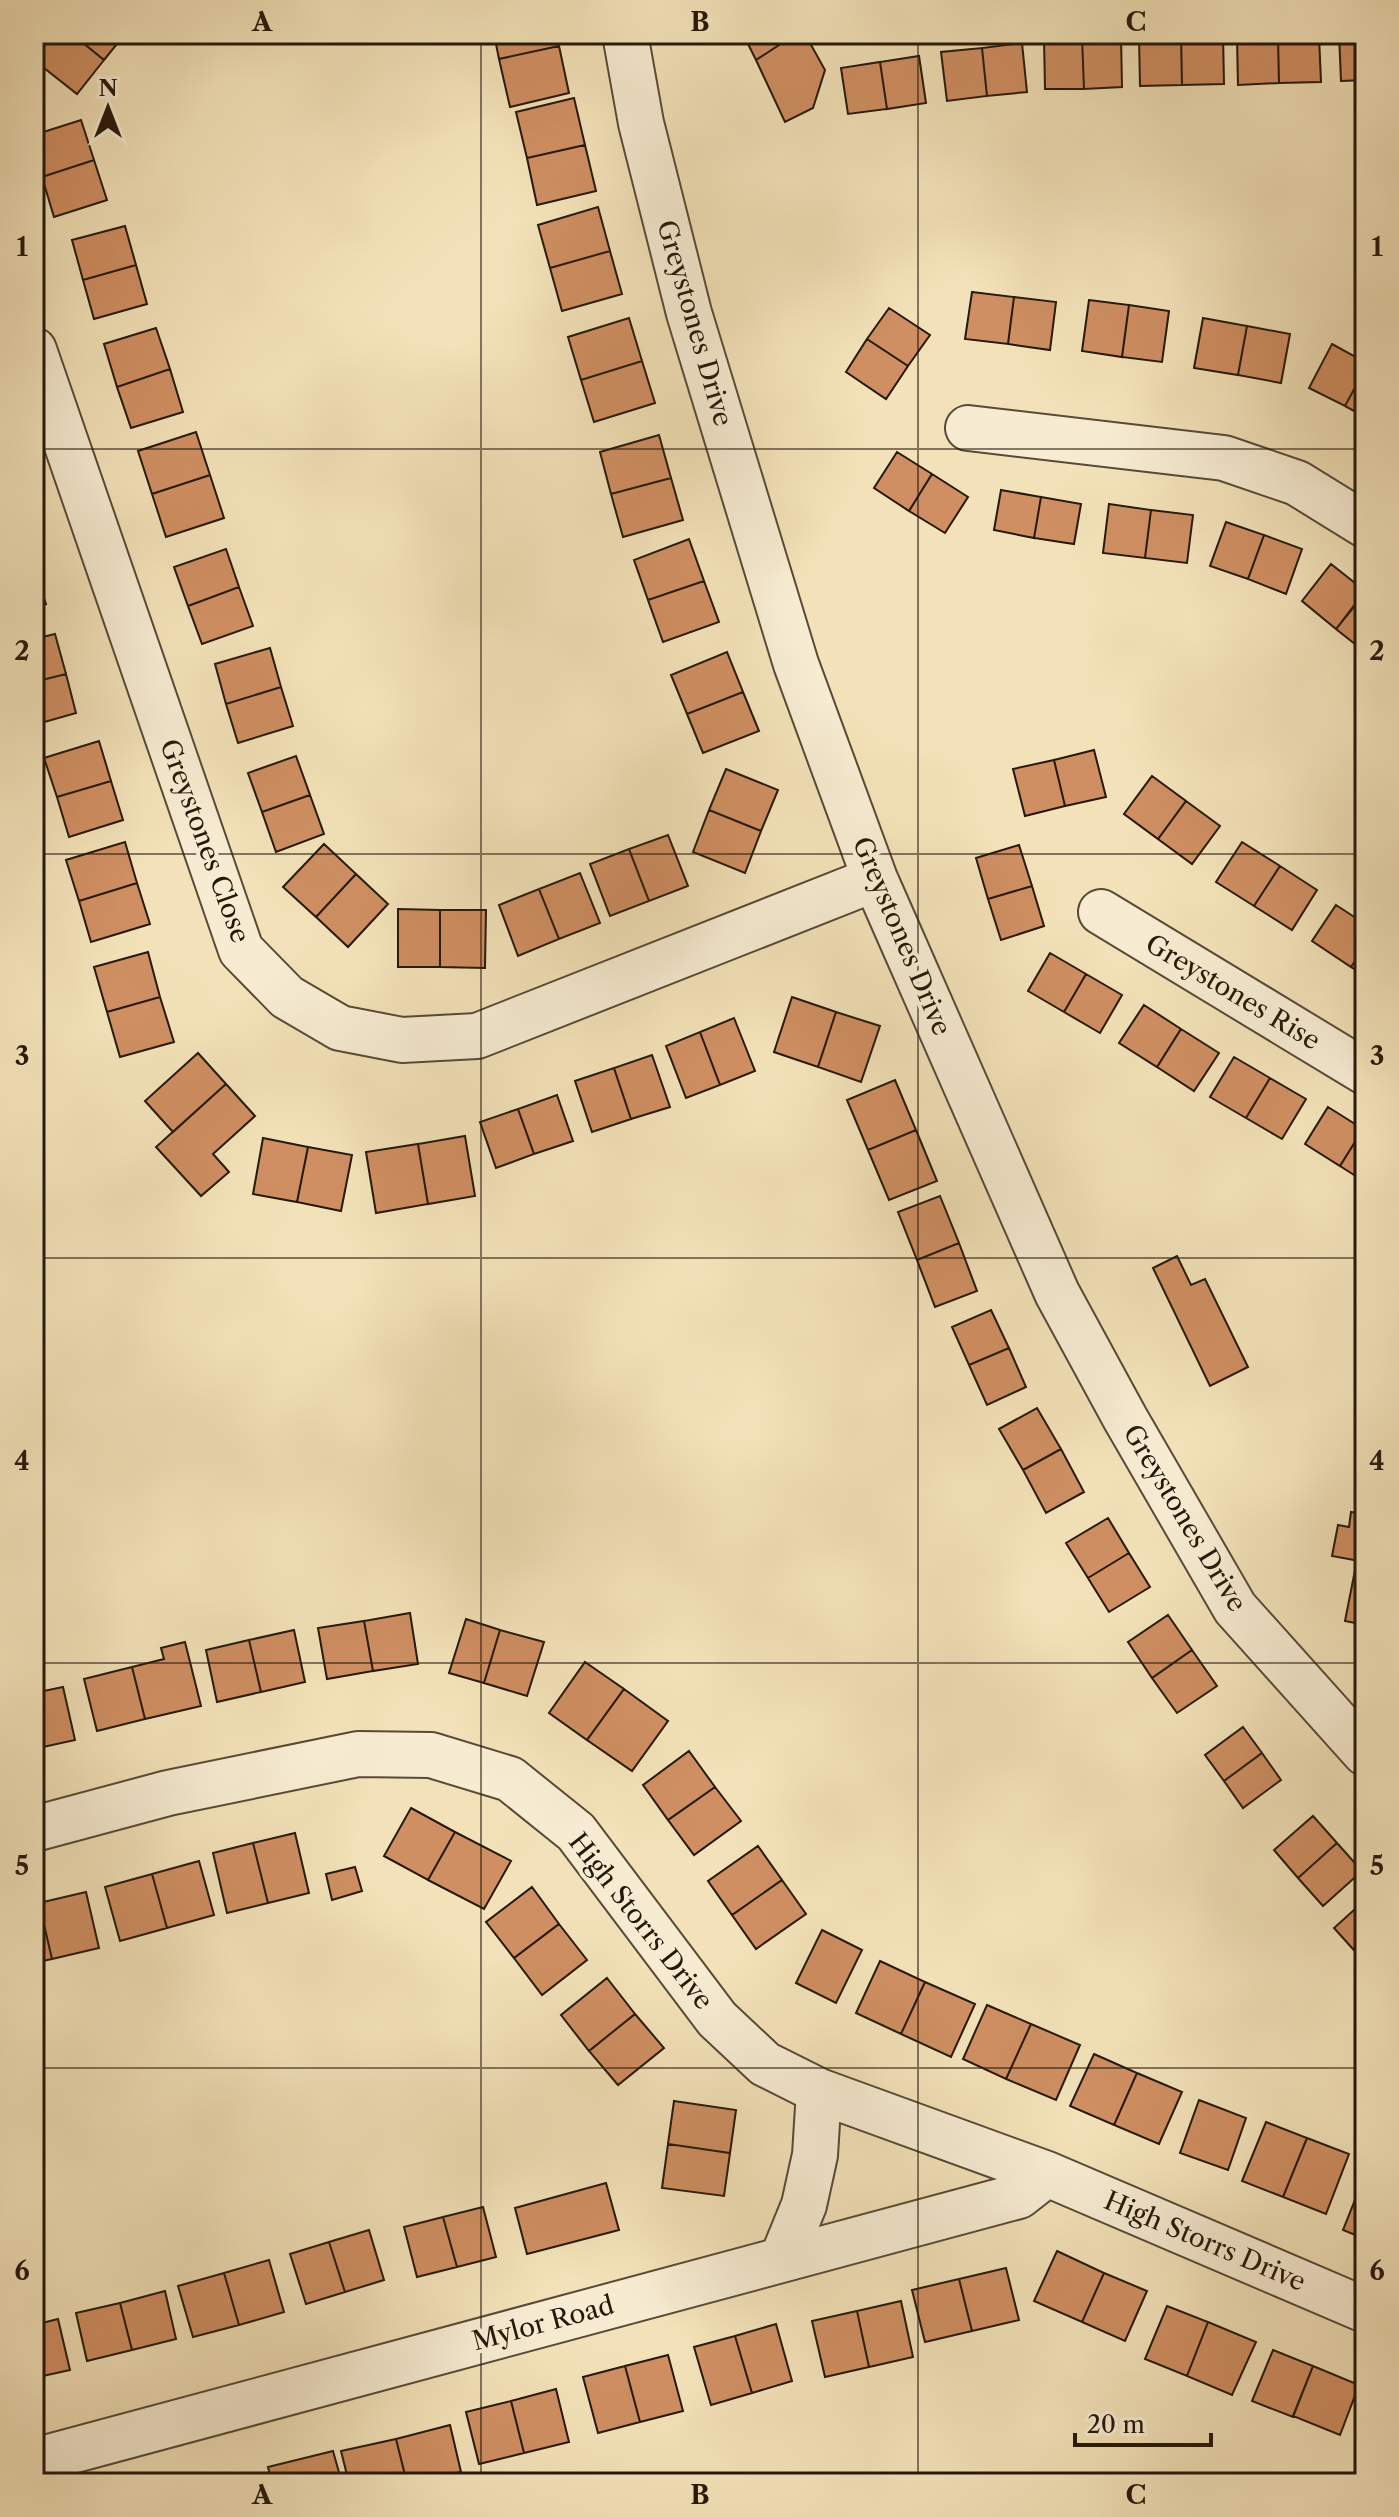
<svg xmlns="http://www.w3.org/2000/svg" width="1399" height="2517" viewBox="0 0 1399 2517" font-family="'Libre Caslon Text',serif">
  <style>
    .building { fill: #cf8f62; stroke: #25180b; stroke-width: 2 }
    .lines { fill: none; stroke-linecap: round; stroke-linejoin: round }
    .minor-casing { stroke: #584a36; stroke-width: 48 }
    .minor { stroke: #f7ecd2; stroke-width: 44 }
    .grid { fill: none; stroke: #25180b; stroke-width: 2; stroke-opacity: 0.55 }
    .labels { text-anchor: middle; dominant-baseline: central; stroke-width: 8; stroke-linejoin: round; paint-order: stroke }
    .street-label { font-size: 26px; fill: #25180b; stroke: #f7ecd2 }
    .neatline { fill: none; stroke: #25180b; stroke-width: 3 }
    .grid-label { font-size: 26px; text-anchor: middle; font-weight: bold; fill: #25180b }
  </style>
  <rect width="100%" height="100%" fill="#f3e2b9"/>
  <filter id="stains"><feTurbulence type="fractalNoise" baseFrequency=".0025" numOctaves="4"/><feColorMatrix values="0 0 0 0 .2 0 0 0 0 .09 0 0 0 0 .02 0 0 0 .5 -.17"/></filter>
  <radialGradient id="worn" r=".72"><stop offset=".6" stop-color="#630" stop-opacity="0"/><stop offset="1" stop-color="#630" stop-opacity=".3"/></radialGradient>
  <path class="building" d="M53,34h19l32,26 -27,34 -43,-34z
    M72,34h53l-21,26z
    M494,34h62l3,12 -60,13z
    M743,34h53l-40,26z
    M796,34h9l20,36 -12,38 -28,14 -29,-62z
    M1181,34l1,51 -42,1 -1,-50z
    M1181,34h42l1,50 -42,1z
    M1339,34h26v46l-24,1z
    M1121,36l1,51 -38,2 -2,-52z
    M1319,36l2,46 -42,1 -1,-46z
    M1082,37l2,52h-39l-1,-51z
    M1278,37l1,46 -41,2 -1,-47z
    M1022,43l5,49 -40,4 -5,-48z
    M559,46l10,47 -59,14 -11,-48z
    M982,48l5,48 -40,5 -6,-49z
    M919,56l7,47 -39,6 -7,-47z
    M880,62l7,47 -39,5 -7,-46z
    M574,98l11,47 -58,13 -11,-46z
    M81,120l13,40 -52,17 -8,-24v-18z
    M585,145l11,46 -59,14 -10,-47z
    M94,160l13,40 -53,17 -12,-40z
    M598,207l12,44 -60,17 -12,-43z
    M125,226l11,39 -53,15 -11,-40z
    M610,251l12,43 -60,17 -12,-43z
    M136,265l11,39 -53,15 -11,-39z
    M972,292l42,5 -6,47 -43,-5z
    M1014,297l42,5 -6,48 -42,-6z
    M1089,300l40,5 -7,52 -40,-6z
    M1129,305l40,6 -7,51 -40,-5z
    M889,308l41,27 -22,31 -41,-27z
    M629,318l13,43 -61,19 -13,-43z
    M1203,318l44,8 -9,49 -44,-7z
    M1247,326l43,8 -9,49 -43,-8z
    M156,328l14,41 -53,18 -13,-43z
    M867,339l41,27 -22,33 -40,-27z
    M1332,344l33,18v7l-20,37 -36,-18z
    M642,361l13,42 -61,19 -13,-42z
    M170,369l13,43 -52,16 -14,-41z
    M1365,369v48l-20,-11z
    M196,432l14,43 -58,19 -14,-43z
    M659,435l12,43 -60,16 -11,-42z
    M897,452l35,22 -23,37 -35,-23z
    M932,474l36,23 -23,36 -36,-22z
    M210,475l14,43 -58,19 -14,-43z
    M671,478l12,42 -60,17 -12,-43z
    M1001,490l40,7 -7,41 -40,-8z
    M1041,497l40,7 -7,40 -40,-6z
    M1109,504l42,6 -6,48 -42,-5z
    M1151,510l42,5 -6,48 -42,-5z
    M1226,522l38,13 -16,44 -38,-13z
    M1264,535l38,14 -16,45 -38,-15z
    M689,539l15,42 -56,19 -14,-40z
    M226,549l13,38 -51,19 -14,-39z
    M1331,564l34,27 -29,38 -34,-28z
    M34,567l12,37 -12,4z
    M704,581l15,41 -56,20 -15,-42z
    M239,587l14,39 -51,18 -14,-38z
    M1365,593v59l-29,-23z
    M55,634l11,40 -32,8v-43z
    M270,648l11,39 -55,17 -11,-40z
    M727,652l16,40 -56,22 -16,-39z
    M66,674l10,39 -42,12v-43z
    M281,687l12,39 -55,17 -12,-39z
    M743,692l16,39 -56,22 -16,-39z
    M99,741l12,40 -54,16 -13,-39z
    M1094,750l12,47 -41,9 -11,-46z
    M296,756l14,39 -48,17 -14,-39z
    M1054,760l11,46 -40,10 -12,-47z
    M726,769l52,21 -17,41 -52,-21z
    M1152,776l34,25 -28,38 -34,-25z
    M111,781l12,39 -54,17 -12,-40z
    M310,795l14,39 -48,18 -14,-40z
    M1186,801l34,25 -28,38 -34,-25z
    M709,810l52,21 -16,42 -52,-21z
    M668,835l20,51 -39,15 -20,-52z
    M125,842l12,41 -58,18 -13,-41z
    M1242,842l38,24 -26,40 -38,-24z
    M324,844l32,30 -40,43 -33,-30z
    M1019,845l13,41 -44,13 -12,-41z
    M629,849l20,52 -39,15 -20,-52z
    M1280,866l37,24 -25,40 -38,-24z
    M580,873l20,50 -41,16 -20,-50z
    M356,874l32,30 -40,43 -32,-30z
    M137,883l13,41 -59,18 -12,-41z
    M1032,886l12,40 -43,14 -13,-41z
    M539,889l20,50 -41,17 -19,-51z
    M1336,905l29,19v22l-14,21 -39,-26z
    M398,909l42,1v57h-42z
    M440,910h46l-1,58 -45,-1z
    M1365,946v30l-14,-9z
    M148,952l12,45 -53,15 -13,-45z
    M1050,953l36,21 -22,38 -36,-21z
    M1086,974l36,21 -22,38 -36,-21z
    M160,997l14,45 -54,15 -13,-45z
    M792,997l44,15 -18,55 -44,-15z
    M1144,1005l37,24 -24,38 -38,-24z
    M836,1012l44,14 -19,56 -43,-15z
    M734,1018l21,53 -35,14 -20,-53z
    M1181,1029l38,24 -25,38 -37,-24z
    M700,1032l20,53 -34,13 -20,-52z
    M198,1053l28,31 -53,48 -28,-31z
    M652,1055l18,52 -39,12 -17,-51z
    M1234,1057l36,21 -24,40 -36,-21z
    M614,1068l17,51 -39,13 -17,-51z
    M1270,1078l36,21 -24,40 -36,-21z
    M895,1080l21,50 -48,20 -21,-50z
    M226,1084l29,32 -42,38 16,18 -28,24 -45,-49z
    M557,1095l16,46 -39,13 -16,-45z
    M1328,1107l35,22 -23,37 -35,-22z
    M518,1109l16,45 -38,14 -16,-46z
    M1363,1129l2,1v52l-25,-16z
    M916,1130l21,51 -48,19 -21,-50z
    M465,1136l10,60 -47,8 -10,-60z
    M263,1138l45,9 -11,55 -44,-8z
    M418,1144l10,60 -52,9 -10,-61z
    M308,1147l44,8 -11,56 -44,-9z
    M940,1196l19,47 -42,17 -19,-48z
    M959,1243l18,48 -42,16 -18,-47z
    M1177,1256l14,29 14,-6 43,88 -38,19 -57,-118z
    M991,1310l18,38 -40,17 -17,-38z
    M1009,1348l17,39 -39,18 -18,-40z
    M1037,1408l24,41 -38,21 -24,-41z
    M1061,1449l23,43 -38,21 -23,-43z
    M1351,1512l14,2v48l-33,-6 6,-31 11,2z
    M1108,1518l21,35 -41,25 -22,-35z
    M1129,1553l21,34 -41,25 -21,-34z
    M1357,1560l8,2v63l-20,-4z
    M410,1613l8,51 -45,7 -9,-50z
    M1168,1615l24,35 -40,28 -24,-36z
    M466,1619l34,11 -16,53 -35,-10z
    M364,1621l9,50 -46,8 -9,-51z
    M294,1630l11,52 -44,10 -12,-52z
    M500,1630l44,12 -17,54 -43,-13z
    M249,1640l12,52 -44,10 -11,-52z
    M185,1642l16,64 -56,13 -13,-52 32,-8 -3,-11z
    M1192,1650l25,36 -40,27 -25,-35z
    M585,1662l39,27 -37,51 -38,-27z
    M132,1667l13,52 -48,12 -13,-52z
    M63,1687l12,53 -41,9v-56z
    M624,1689l44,32 -36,50 -45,-31z
    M1243,1727l19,26 -38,28 -19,-26z
    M689,1751l26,36 -47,33 -25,-35z
    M1262,1753l19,27 -38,28 -19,-27z
    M715,1787l26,34 -47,34 -26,-35z
    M411,1808l44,24 -27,48 -44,-24z
    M1313,1816l24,27 -39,35 -24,-28z
    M455,1832l56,29 -27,48 -56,-29z
    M295,1833l14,60 -41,10 -15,-60z
    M253,1843l15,60 -41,10 -14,-60z
    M1337,1843l25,28 -39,35 -25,-28z
    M758,1846l24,34 -50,35 -24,-34z
    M199,1861l15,54 -47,13 -15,-54z
    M355,1867l7,24 -30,9 -6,-26z
    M152,1874l15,54 -47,13 -15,-54z
    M782,1880l24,34 -50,35 -24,-34z
    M532,1887l27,37 -45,34 -28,-36z
    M86,1892l13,56 -47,11 -13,-56z
    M1365,1900v54l-4,4 -27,-30z
    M39,1903l13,56 -18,4v-59z
    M559,1924l28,36 -45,35 -28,-37z
    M822,1930l40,20 -26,53 -40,-20z
    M880,1961l45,21 -24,52 -45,-21z
    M607,1978l28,36 -46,37 -28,-36z
    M925,1982l50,22 -24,53 -50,-23z
    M987,2005l44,19 -25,55 -43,-20z
    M635,2014l29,34 -46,37 -29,-34z
    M1031,2024l49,21 -24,55 -50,-21z
    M1094,2054l43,19 -23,52 -44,-19z
    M1137,2073l45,19 -23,52 -45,-19z
    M1199,2100l47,18 -18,52 -48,-17z
    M674,2101l62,9 -6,43 -62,-9z
    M1266,2122l41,16 -24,59 -41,-16z
    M1307,2138l42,16 -23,60 -43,-17z
    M668,2144l62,9 -6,43 -62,-8z
    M1363,2180l2,1v58l-22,-9z
    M606,2183l13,47 -92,24 -12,-46z
    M483,2207l13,50 -39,10 -14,-50z
    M443,2217l14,50 -40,10 -13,-50z
    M369,2230l15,50 -39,12 -16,-50z
    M329,2242l16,50 -39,12 -16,-50z
    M1057,2251l47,22 -22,49 -48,-21z
    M269,2260l15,52 -45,13 -15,-52z
    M1006,2268l13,52 -47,11 -13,-52z
    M224,2273l15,52 -46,12 -15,-51z
    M1104,2273l43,18 -22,50 -43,-19z
    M959,2279l13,52 -47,11 -13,-52z
    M165,2291l11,48 -44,11 -12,-47z
    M901,2301l12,56 -44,10 -12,-56z
    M120,2303l12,47 -45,11 -11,-48z
    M1167,2306l41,16 -21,54 -42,-17z
    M857,2311l12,56 -44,10 -13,-56z
    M58,2319l12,51 -36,8v-53z
    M1208,2322l48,20 -24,53 -45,-19z
    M776,2324l16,57 -40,12 -17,-57z
    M735,2336l17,57 -41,12 -17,-58z
    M1273,2350l40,16 -20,51 -41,-16z
    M668,2355l15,56 -43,11 -15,-56z
    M625,2366l15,56 -42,11 -15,-56z
    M1313,2366l46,19 -19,50 -47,-19z
    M556,2389l13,53 -45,11 -13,-52z
    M511,2401l13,52 -45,11 -13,-52z
    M450,2425l11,47 -54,11 -11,-44z
    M396,2439l11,44h-58l-8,-32z
    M333,2451l9,32h-70l-4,-16z"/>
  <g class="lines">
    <defs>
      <path id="minor" d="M625,34l16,89 48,190 107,351 79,215 182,414 68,125 110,190 130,145
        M34,350l207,600 46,47 53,31 62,12 75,-4 398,-157
        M968,428l256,30 73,25 68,42
        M1101,912l264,160
        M34,1829l134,-36 190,-39 73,1 79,24 66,53 141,187 48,45 54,27 228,83 318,136
        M782,2259l22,-54 11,-50 4,-64
        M34,2461l985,-265 28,-22"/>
    </defs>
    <use href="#minor" class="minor-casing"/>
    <use href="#minor" class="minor"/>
  </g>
  <path class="grid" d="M481,34v2449M918,34v2449M34,449h1331M34,854h1331M34,1258h1331M34,1663h1331M34,2068h1331"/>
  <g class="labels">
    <g class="street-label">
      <text transform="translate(695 323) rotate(74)">Greystones Drive</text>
      <text transform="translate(205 841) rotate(70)">Greystones Close</text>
      <text transform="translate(902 936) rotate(67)">Greystones Drive</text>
      <text transform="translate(1233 992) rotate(31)">Greystones Rise</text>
      <text transform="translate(1185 1518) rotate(59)">Greystones Drive</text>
      <text transform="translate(641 1921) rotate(52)">High Storrs Drive</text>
      <text transform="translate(1205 2241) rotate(23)">High Storrs Drive</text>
      <text transform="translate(543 2323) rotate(-15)">Mylor Road</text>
    </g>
  </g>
  <rect width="1399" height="2517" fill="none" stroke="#f3e2b9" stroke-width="88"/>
  <g transform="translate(108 108)" stroke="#f7ecd2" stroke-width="6" paint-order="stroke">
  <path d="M0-6L14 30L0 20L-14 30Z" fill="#25180b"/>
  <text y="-12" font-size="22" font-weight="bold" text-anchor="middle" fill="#25180b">N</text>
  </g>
  <path d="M1075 2433v12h136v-12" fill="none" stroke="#25180b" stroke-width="4"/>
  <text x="1087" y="2433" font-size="24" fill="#25180b" stroke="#f7ecd2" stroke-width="6" paint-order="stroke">20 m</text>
  <rect x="44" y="44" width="1311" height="2429" class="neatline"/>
  <g class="grid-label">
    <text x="262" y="31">A</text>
    <text x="700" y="31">B</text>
    <text x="1136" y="31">C</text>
    <text x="22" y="256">1</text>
    <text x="1377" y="256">1</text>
    <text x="22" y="660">2</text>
    <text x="1377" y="660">2</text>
    <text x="22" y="1065">3</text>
    <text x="1377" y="1065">3</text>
    <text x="22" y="1470">4</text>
    <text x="1377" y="1470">4</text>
    <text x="22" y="1875">5</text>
    <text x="1377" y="1875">5</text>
    <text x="22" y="2280">6</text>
    <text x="1377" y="2280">6</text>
    <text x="262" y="2504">A</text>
    <text x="700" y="2504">B</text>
    <text x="1136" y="2504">C</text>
  </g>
  <rect width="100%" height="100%" filter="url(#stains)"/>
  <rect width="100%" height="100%" fill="url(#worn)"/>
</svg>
